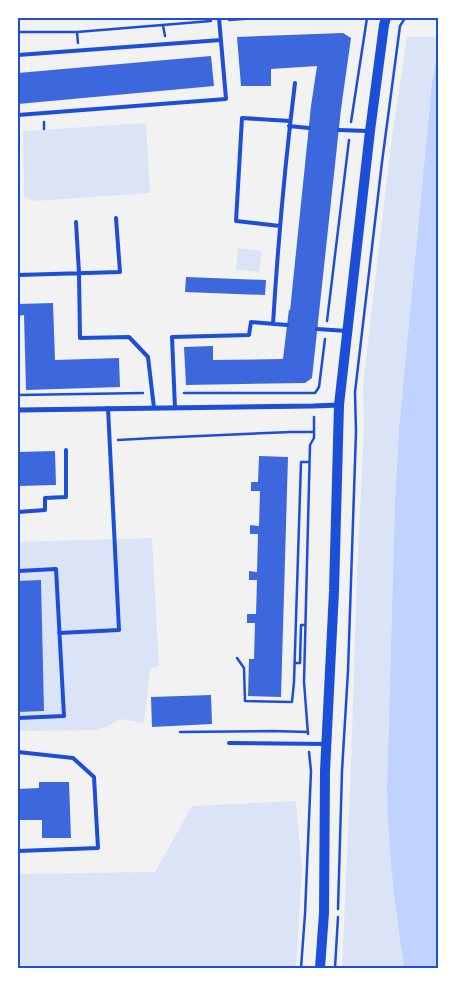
<svg xmlns="http://www.w3.org/2000/svg" width="456" height="986" viewBox="0 0 456 986" font-family="Ubuntu,sans-serif">
  <style>
    .green { fill: #dbe4f7 }
    .water { fill: #bfd3fe }
    .building { fill: #3d67dc }
    .lines { fill: none; stroke-linecap: round; stroke-linejoin: round }
    .path { stroke: #1d4ed8; stroke-width: 2.5 }
    .service { stroke: #1d4ed8; stroke-width: 4 }
    .minor { stroke: #1d4ed8; stroke-width: 5 }
    .secondary { stroke: #1d4ed8; stroke-width: 10 }
    .neatline { fill: none; stroke: #1d4ed8; stroke-width: 2 }
  </style>
  <rect width="100%" height="100%" fill="#f2f2f2"/>
  <path class="green" d="M407,37h31v19l-2,6 -4,20 -33,346 -4,74 -8,285 9,126 8,55h-62l9,-201 6,-197 7,-141 -1,-44 28,-241z
    M146,123l4,70 -114,8 -12,-4 -1,-66z
    M238,248l24,3 -3,21 -23,-3z
    M152,538l7,128 -9,3 -6,54 -25,-4 -10,7 -14,4 -77,1v-189z
    M296,801l6,68 -6,99h-278v-94l137,-2 37,-66z"/>
  <path class="water" d="M438,56v912h-34c-9,-60 -16,-120 -17,-181l8,-285 4,-74 33,-346 4,-20z"/>
  <path class="building" d="M343,33l8,5 -10,71 -29,269 -7,5 -119,2 -2,-38 29,-1v14l70,-1 6,-50 1,2 21,-205 6,-40 -46,3v17h-30l-4,-49z
    M211,56l3,30 -196,18v-31z
    M186,277l80,3 -1,15 -80,-3z
    M53,303l2,57 64,-2 1,29 -94,3 -2,-75 -6,1v-12z
    M55,451l1,34 -38,1v-34z
    M259,456l29,1 -7,240 -33,-1 1,-37h5l1,-36h-8v-9h9l1,-34h-8v-9l8,1 1,-38h-8v-9l9,1 1,-35h-9v-9h7z
    M41,580l3,131 -26,1v-131z
    M211,695l1,29 -60,3 -1,-30z
    M39,782h30l2,56h-29v-18h-24v-31l21,-1z"/>
  <g class="lines">
    <path class="path" d="M229,20l28,-2
      M163,25l2,11
      M18,32h59l134,-11
      M77,32l1,11
      M44,122v7
      M351,122l16,-104
      M327,321l22,-181
      M184,393h131l4,-6 6,-48
      M18,395l125,-2
      M118,440l36,-2 137,-6h23
      M237,658l7,10 1,33 47,1 2,-20 7,-220h8
      M295,663h5l1,-38h4
      M180,732l92,-1 36,1
      M308,734l-4,-52 6,-237 4,-7v-21
      M338,909l4,-138 6,-100 8,-239 -1,-40 27,-230 18,-136 5,-8
      M301,968l4,-54 6,-143 -2,-19
      M335,968l3,-51"/>
    <path class="service" d="M18,55l203,-15
      M18,115l208,-16 -7,-81
      M289,126l20,2
      M339,130l29,1
      M76,222l3,51 1,65 49,-1 19,20 6,51
      M280,226l-44,-5 6,-103 48,3
      M18,275l102,-3 -4,-54
      M273,324c5,-81 12,-161 22,-241
      M317,329l30,2
      M175,408l-3,-71 77,-2 2,-13 36,3
      M18,512l27,-2v-12l21,-1v-47
      M18,571l38,-2 8,147 -46,2
      M59,633l60,-3 -11,-222
      M229,743l97,1
      M18,752l55,6 21,19 4,71 -80,3"/>
    <path class="minor" d="M18,410l295,-4 26,-1"/>
    <path class="secondary" d="M320,968l4,-55 1,-142 9,-180 5,-186 31,-274 14,-106 2,-7"/>
  </g>
  <rect width="456" height="986" fill="none" stroke="#ffffff" stroke-width="38"/>
  <rect x="19" y="19" width="418" height="948" class="neatline"/>
</svg>
